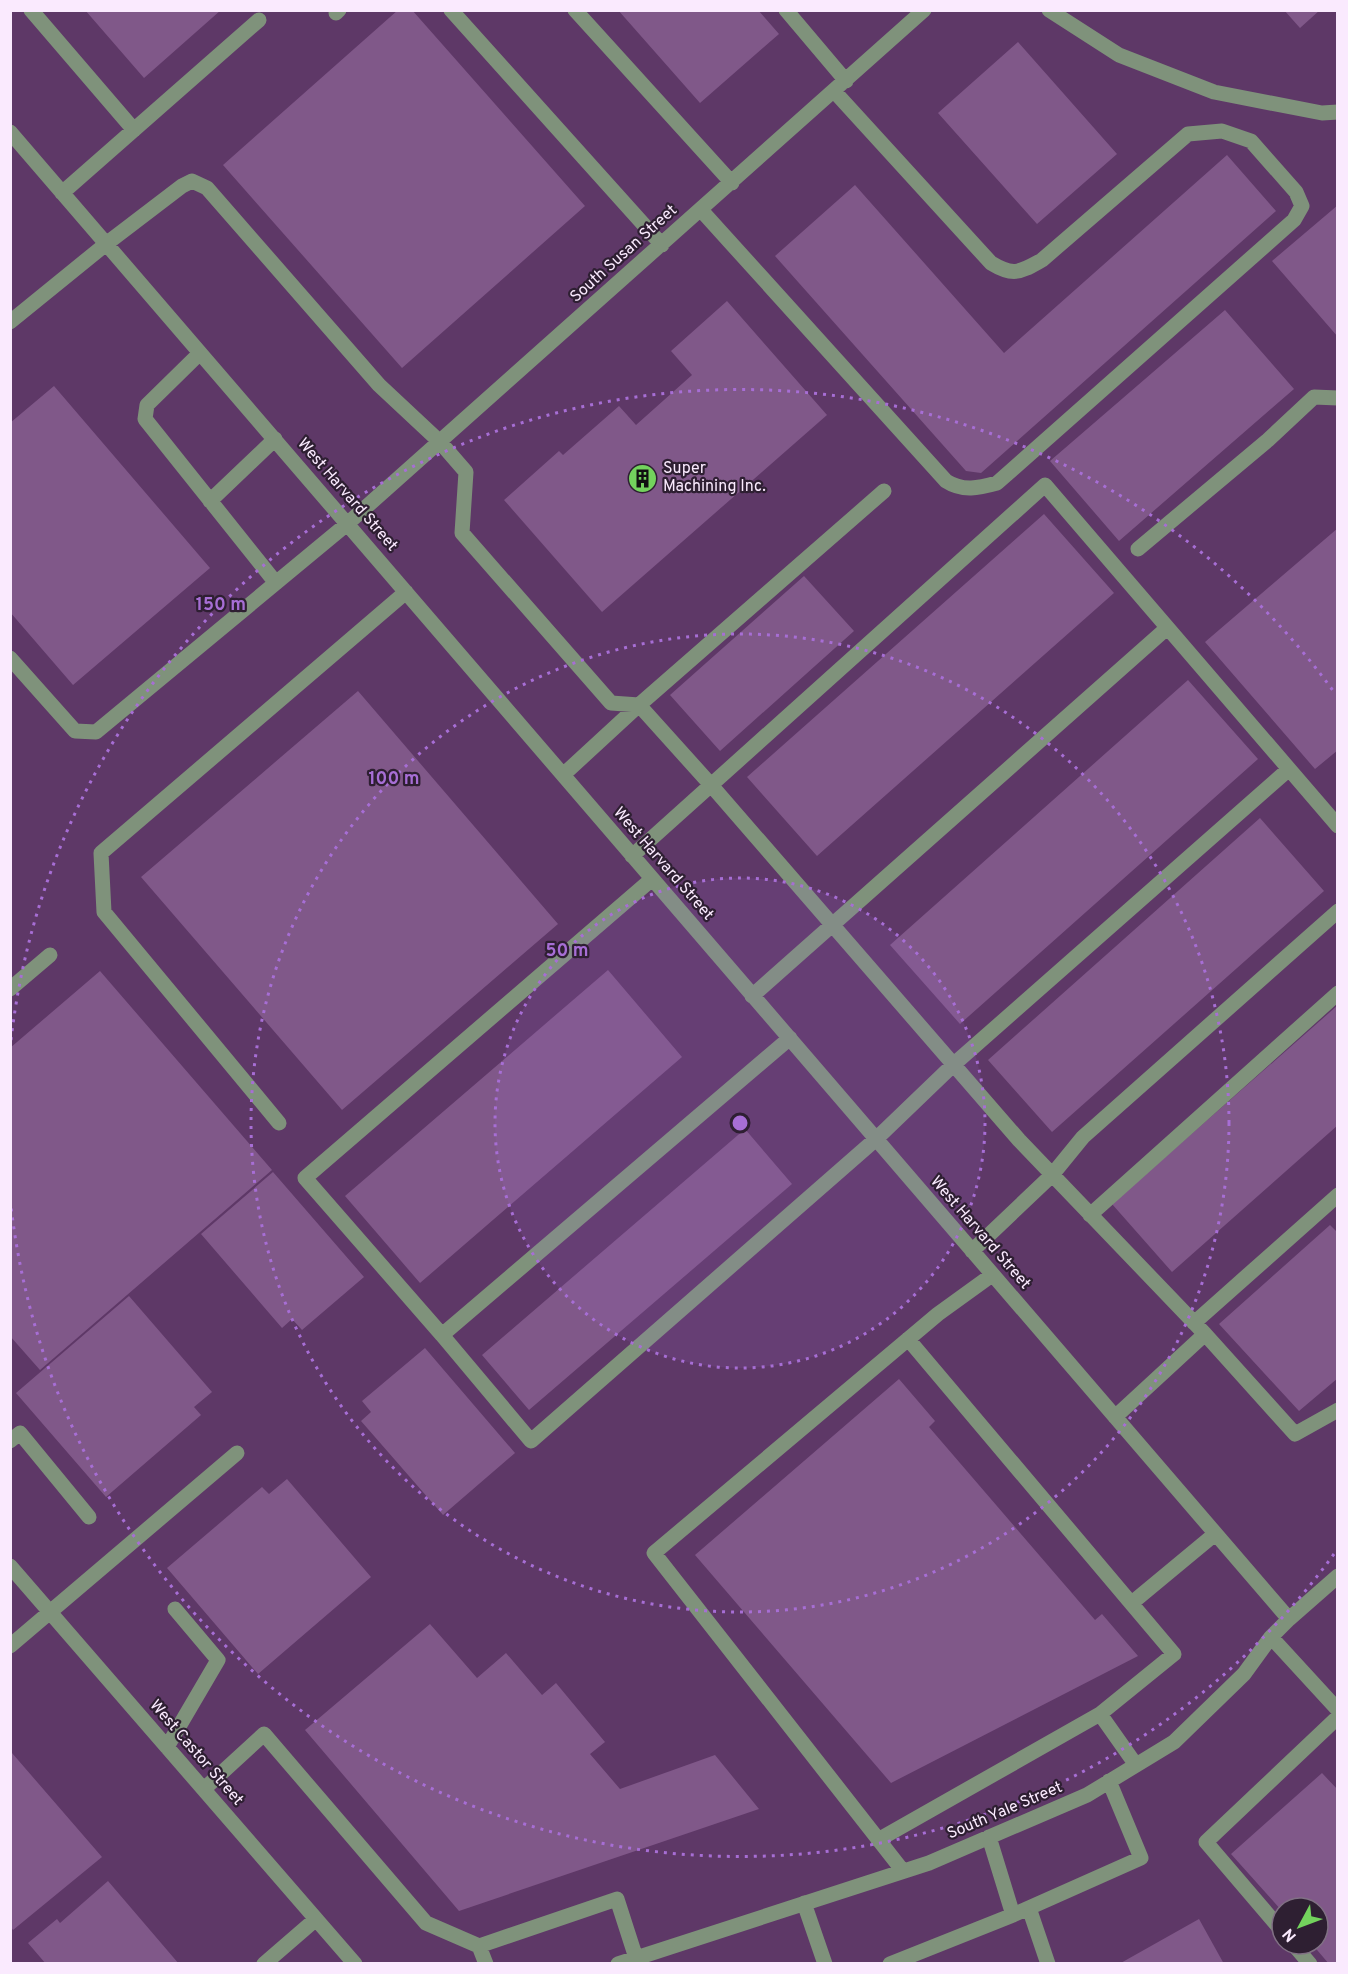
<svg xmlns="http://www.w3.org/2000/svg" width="1348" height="1974" viewBox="0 0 1348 1974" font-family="Overpass,sans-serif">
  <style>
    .built { fill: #5e3867; fill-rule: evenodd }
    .building { fill: #805889 }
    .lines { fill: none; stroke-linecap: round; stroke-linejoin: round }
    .minor { stroke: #7f927b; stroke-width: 15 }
    .ring { fill: none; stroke: #a76ed5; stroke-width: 3; stroke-dasharray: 3 6 }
    .labels { text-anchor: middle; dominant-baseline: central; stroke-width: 4.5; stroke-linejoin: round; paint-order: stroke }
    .street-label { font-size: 16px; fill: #faeafe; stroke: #2e1f32 }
    .poi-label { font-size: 16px; fill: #faeafe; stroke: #2e1f32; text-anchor: start }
    .centre { fill: #a76ed5; stroke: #2e1f32; stroke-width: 3 }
    .ring-label { font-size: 18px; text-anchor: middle; font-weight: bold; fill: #a76ed5; stroke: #2e1f32; stroke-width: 4.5; stroke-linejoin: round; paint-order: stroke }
  </style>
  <rect width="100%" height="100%" fill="#512f59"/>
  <path class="built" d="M11,11h1326v1952l-1326,1zM1282,1908h36v36h-36z"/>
  <path class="building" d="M85,10h136l-77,68z
    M398,10h14l173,196 -183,162 -179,-203z
    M618,10h140l21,24 -79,69z
    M1284,10h36l-20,18z
    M1018,42l99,112 -80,70 -99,-111z
    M1227,155l49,56 -295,262 -15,-2 -191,-215 80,-71 149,168z
    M1338,205v132l-66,-76z
    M727,301l100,114 -225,197 -98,-112 55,-49 4,4 56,-49 17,19 56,-50 -21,-24z
    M1225,310l69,79 -175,152 -69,-80z
    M54,386l156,182 -137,117 -63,-73v-189z
    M1044,514l70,79 -297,263 -70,-79z
    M1338,528v222l-23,19 -110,-127z
    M804,576l50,55 -134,120 -50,-56z
    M1188,680l70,79 -298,265 -70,-79z
    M358,691l200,233 -216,186 -201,-233z
    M1260,818l64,73 -272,241 -64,-72z
    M608,970l74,87 -262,226 -75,-87z
    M100,971l172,199 -232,200 -30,-34v-288z
    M1338,1005v120l-166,147 -60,-68z
    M745,1129l47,55 -263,226 -47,-55z
    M273,1172l91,105 -62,53 -10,-11 -10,9 -81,-94z
    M1330,1225l8,8v145l-39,33 -80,-87z
    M129,1296l83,96 -18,15 7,8 -95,82 -90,-104z
    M425,1348l90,105 -72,62 -82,-94 10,-9 -9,-11z
    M899,1379l36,42 -6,6 166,193 7,-6 36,42 -247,127 -196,-228z
    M287,1479l84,98 -113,97 -91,-106 95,-81 7,7z
    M430,1624l47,54 29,-25 36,42 14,-12 49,59 -15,12 30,35 95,-34 44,54 -300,102 -154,-181z
    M12,1753l90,104 -89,73 -3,-4z
    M1322,1773l16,17v174h-9l-17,-20h6v-36h-36v3l-51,-57z
    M108,1881l71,83h-133l-18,-21 29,-24 3,4z
    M1199,1919l25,45h-105z"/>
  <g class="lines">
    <path class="minor" d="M31,10l103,120
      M451,10l211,235
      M575,10l157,173
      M786,10l60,71
      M1049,10l70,45 95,37 108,21 16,-1
      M336,13l3,-3
      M10,132l1279,1487
      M62,193l197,-173
      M701,210l245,271c17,11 33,7 51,2l297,-263 8,-14 -6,-14 -45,-51 -29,-10 -34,3 -146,126c-22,12 -28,17 -51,3l-157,-172
      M10,322l96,-78 76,-58 10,-5 15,7 172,197 61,57 26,30 -4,61 149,170 28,2 72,80 308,355 186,194 -90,83
      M200,353l-53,52 -2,14 131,164
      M210,501l65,-62
      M1138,549l130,-109 46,-43 24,1
      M10,658l65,73 21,1 251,-208 577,-514
      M563,775l76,-70 245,-214
      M632,856l413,-371 293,341
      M652,879l-347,299 137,157 348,-297
      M10,989l40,-34
      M752,996l415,-368
      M279,1123l-175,-211 -3,-59 305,-261
      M1090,1215l248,-222
      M972,1251l80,-76 31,-38 255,-226
      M1194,1323l144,-128
      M1205,1334l90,100 43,-24
      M442,1335l89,106 345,-302 77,-74 336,-296
      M908,1339l266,315 -74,60
      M10,1441l10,-8 69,84
      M10,1566l345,398
      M1133,1602l82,-68
      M1271,1637l67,73
      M10,1646l227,-193
      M167,1747l51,-87 -43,-51
      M204,1789l60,-55 162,189 53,23
      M989,1837l24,78 128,-57 -32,-77
      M878,1840l222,-126 36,51
      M903,1871l-249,-318 284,-239 54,-39
      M804,1903l21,61
      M1029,1908l19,56
      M1282,1931l-76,-89 132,-125
      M1293,1944l17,20
      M264,1964l52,-45
      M486,1964l-7,-18 138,-47 19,59
      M618,1964l311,-101 158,-68 87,-53 70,-68 27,-37 18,-18 49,-43
      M890,1964l123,-49"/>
  </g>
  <circle cx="740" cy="1123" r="245" fill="#a76ed5" fill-opacity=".12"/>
  <g class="ring">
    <circle cx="740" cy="1123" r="245"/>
    <circle cx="740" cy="1123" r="489"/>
    <path d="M1334 1554A734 734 0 0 1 11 1206M11 1040A734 734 0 0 1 1334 692"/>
  </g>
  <defs>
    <symbol id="building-disc" viewBox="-11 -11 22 22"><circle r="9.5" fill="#73d25d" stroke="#2e1f32"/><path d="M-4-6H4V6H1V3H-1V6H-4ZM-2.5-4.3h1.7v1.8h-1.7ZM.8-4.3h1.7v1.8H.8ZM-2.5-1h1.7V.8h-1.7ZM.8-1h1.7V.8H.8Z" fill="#111"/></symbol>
  </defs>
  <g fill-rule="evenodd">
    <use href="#building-disc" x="626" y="462" width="33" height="33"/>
  </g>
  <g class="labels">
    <g class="street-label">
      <text transform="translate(624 254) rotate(-42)">South Susan Street</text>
      <text transform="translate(347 495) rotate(49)">West Harvard Street</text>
      <text transform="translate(663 864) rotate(49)">West Harvard Street</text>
      <text transform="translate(980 1233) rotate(49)">West Harvard Street</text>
      <text transform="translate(196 1753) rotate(49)">West Castor Street</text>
      <text transform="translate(1005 1811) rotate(-23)">South Yale Street</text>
    </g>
    <g class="poi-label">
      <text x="663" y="469">Super<tspan x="663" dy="18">Machining Inc.</tspan></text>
    </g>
  </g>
  <circle cx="740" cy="1123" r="9" class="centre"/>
  <g class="ring-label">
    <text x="221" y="610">150 m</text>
    <text x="394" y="784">100 m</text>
    <text x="567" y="956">50 m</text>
  </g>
  <rect width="1348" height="1974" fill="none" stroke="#faeafe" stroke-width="24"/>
  <g transform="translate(1300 1926) rotate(229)"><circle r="28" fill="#2e1f32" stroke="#807084" stroke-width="1.5"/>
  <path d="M0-4.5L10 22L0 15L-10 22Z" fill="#73d25d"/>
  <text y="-9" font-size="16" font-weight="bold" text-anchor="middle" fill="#faeafe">N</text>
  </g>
</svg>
